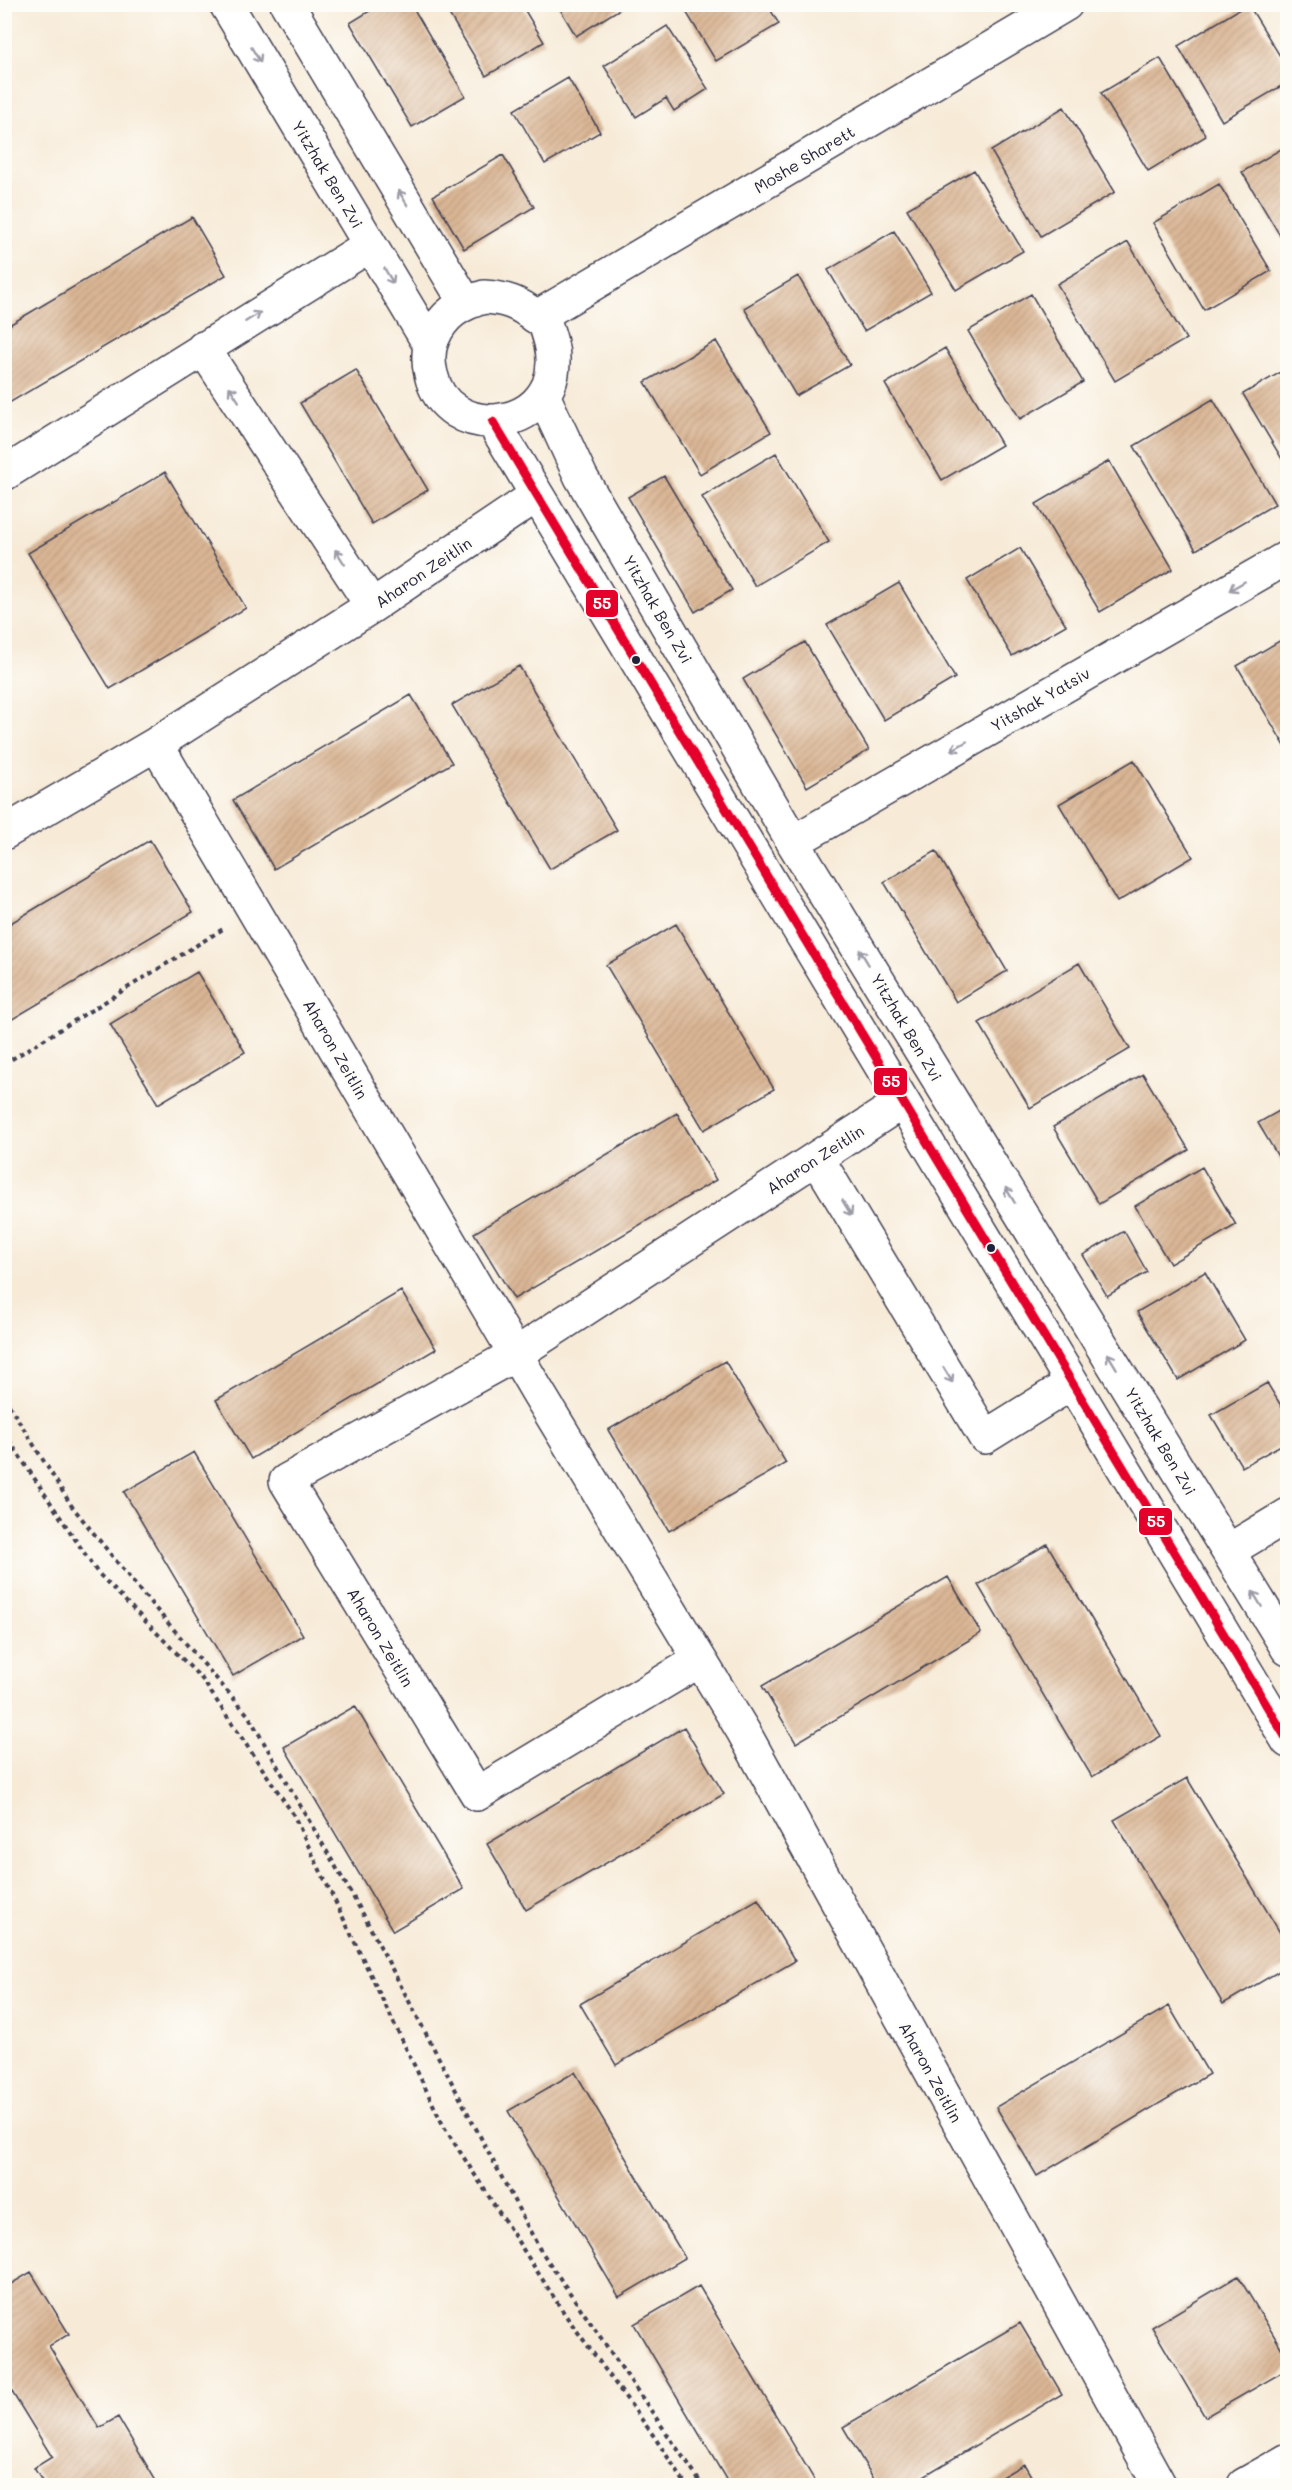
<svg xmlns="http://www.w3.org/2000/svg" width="1292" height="2490" viewBox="0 0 1292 2490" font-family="Mali,sans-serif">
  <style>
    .building { fill: url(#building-hatch) }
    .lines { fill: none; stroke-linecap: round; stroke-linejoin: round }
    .minor-casing { stroke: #424053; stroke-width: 36 }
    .path { stroke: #424053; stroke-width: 4; stroke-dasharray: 4.5 4.5; stroke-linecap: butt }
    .minor { stroke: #fff; stroke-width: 33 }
    .bus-1-casing { stroke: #fdfcf7; stroke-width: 14 }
    .bus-1 { stroke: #e4002b; stroke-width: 9 }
    .oneway { stroke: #9c9ca7 }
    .bus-dot { fill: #22223b; stroke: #fdfcf7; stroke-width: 2 }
    .labels { text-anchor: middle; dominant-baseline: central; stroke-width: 5; stroke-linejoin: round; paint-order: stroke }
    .street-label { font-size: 16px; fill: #22223b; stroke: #fdfcf7 }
    .line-badge { stroke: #fdfcf7; stroke-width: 2 }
    .badge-label { font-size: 16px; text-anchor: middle; font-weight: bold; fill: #fff }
  </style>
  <defs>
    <pattern id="building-hatch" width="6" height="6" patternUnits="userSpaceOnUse" patternTransform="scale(1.5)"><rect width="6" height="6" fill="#dab694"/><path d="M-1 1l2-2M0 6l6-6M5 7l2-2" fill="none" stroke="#bb9c80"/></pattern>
  </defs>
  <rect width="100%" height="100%" fill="#fdfcf7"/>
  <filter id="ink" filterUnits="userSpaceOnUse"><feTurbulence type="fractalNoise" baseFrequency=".0167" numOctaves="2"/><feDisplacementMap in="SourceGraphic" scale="12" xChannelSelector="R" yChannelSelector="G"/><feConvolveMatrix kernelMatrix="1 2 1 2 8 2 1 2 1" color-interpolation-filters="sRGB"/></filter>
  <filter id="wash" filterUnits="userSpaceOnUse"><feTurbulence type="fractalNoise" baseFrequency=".008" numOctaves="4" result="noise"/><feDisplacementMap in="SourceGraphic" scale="24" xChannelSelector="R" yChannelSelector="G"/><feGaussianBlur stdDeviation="1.35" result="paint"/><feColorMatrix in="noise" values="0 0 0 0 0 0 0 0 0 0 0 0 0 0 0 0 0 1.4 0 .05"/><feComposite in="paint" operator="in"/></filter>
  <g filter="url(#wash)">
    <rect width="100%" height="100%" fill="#f7ebd8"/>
    <g id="blocks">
      <path class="building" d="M381,4h30l54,92 -53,31 -62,-104z
        M443,4h78l23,38 -58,34z
        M557,4h71l-52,32z
        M694,4h73l12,20 -63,37 -31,-51z
        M1248,4l40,65v13l-66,39 -44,-75z
        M667,26l41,63 -34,22 -8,-13 -30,19 -32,-51z
        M1160,58l46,78 -58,35 -47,-78z
        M568,78l32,54 -55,32 -31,-54z
        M1064,107l51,85 -74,44 -50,-85z
        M1288,145v104l-46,-77z
        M503,155l31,52 -70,42 -31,-53z
        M974,170l49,81 -67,39 -49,-81z
        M1219,184l52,87 -67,39 -51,-87z
        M192,217l34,58 -222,131v-78z
        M894,231l37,61 -67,39 -36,-61z
        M1128,242l58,97 -71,42 -58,-97z
        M798,276l52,89 -54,31 -52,-88z
        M1031,294l52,88 -63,37 -52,-88z
        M716,341l55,91 -71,42 -55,-92z
        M945,348l57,97 -60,35 -57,-96z
        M1288,368v101l-45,-75z
        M356,370l72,120 -56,34 -72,-121z
        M1213,399l62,105 -79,46 -62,-104z
        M776,453l53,89 -74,44 -53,-89z
        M1109,461l64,108 -73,43 -64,-108z
        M165,472l81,136 -136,81 -82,-136z
        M664,476l68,114 -37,22 -67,-115z
        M1020,548l46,77 -54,31 -45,-76z
        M899,583l56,95 -71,42 -57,-95z
        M1288,636v115l-51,-85z
        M805,642l64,108 -62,37 -64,-108z
        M519,666l98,164 -67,39 -98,-164z
        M411,695l41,68 -178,106 -41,-69z
        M1134,760l59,97 -76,45 -58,-98z
        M150,840l43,72 -189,112v-97z
        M936,851l71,120 -51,31 -72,-120z
        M676,924l98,165 -70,41 -98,-165z
        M1079,963l51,86 -100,59 -51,-85z
        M197,972l48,80 -87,52 -48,-80z
        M1143,1074l46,76 -90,54 -46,-77z
        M1288,1106v67l-30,-50z
        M677,1113l39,67 -202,119 -40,-66z
        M1202,1167l34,58 -66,39 -35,-58z
        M1124,1231l23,41 -40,24 -24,-41z
        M1205,1272l40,68 -67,40 -41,-68z
        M401,1291l35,58 -185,110 -35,-59z
        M725,1361l61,102 -117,68 -61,-101z
        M1267,1383l21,34v24l-46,26 -31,-52z
        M194,1452l109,183 -70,41 -109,-184z
        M1047,1544l114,192 -69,41 -114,-192z
        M948,1577l33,56 -185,110 -34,-57z
        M355,1706l109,183 -71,42 -109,-184z
        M684,1727l40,67 -198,116 -39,-66z
        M1187,1778l101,168v20l-65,38 -109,-184z
        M758,1899l37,62 -179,104 -36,-61z
        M1169,2006l40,68 -172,102 -41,-69z
        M575,2072l110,186 -66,39 -111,-186z
        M31,2272l38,62 -20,12 50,82 19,-11 41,69h-114l-11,-18 18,-11 -48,-78v-91z
        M1238,2276l50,83v10l-83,48 -53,-90z
        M699,2286l119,200h-88l-96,-162z
        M1020,2323l42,71 -155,92h-29l-35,-59z
        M1024,2464l13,22h-51z"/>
    </g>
  </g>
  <g filter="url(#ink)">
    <use href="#blocks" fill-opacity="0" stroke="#424053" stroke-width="1.5"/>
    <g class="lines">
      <defs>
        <path id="minor" d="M226,4l204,341
          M287,4l178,298
          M484,297c21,1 35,6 52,20l6,-3c5,16 12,32 11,49 -1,70 -107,80 -122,11 -3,-12 -3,-25 2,-36 10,-24 27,-34 51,-41z
          M542,314l524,-310
          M203,348l169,258
          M543,395l38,82 212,365 495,807
          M493,422l795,1319
          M4,474l366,-229
          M156,744l383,650 204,337 417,755
          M4,833l152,-89 216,-138 165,-111
          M793,842l495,-285
          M817,1158l168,279 87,-54
          M1228,1551l60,-36
          M700,1660l-223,134 -191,-313 230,-127 386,-252
          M1244,2485l44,-25"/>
      </defs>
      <use href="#minor" class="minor-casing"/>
      <path class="path" d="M4,1064l219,-135
        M4,1397l67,108 71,88 106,122 115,199 176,334 164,238
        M4,1433l93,139 105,107 91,135 151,313 122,189 87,119 34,51"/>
      <use href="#minor" class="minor"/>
      <defs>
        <path id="bus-1" d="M493,422l795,1319"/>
      </defs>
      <use href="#bus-1" class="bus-1-casing"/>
      <use href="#bus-1" class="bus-1"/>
    </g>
    <defs><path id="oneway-shaft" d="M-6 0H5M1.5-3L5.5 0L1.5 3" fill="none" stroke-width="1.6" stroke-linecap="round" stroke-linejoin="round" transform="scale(1.5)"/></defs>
    <g class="oneway">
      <use href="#oneway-shaft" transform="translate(256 55) rotate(59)"/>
      <use href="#oneway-shaft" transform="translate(403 198) rotate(-121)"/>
      <use href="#oneway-shaft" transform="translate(389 276) rotate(59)"/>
      <use href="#oneway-shaft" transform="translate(253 317) rotate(-32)"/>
      <use href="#oneway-shaft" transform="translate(234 394) rotate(-123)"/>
      <use href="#oneway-shaft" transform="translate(340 557) rotate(-123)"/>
      <use href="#oneway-shaft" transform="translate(1237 586) rotate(150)"/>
      <use href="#oneway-shaft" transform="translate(959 746) rotate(150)"/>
      <use href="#oneway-shaft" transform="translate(864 957) rotate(-121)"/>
      <use href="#oneway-shaft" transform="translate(1010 1195) rotate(-121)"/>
      <use href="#oneway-shaft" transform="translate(847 1208) rotate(59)"/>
      <use href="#oneway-shaft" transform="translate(1112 1361) rotate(-121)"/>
      <use href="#oneway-shaft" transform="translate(948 1375) rotate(59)"/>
      <use href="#oneway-shaft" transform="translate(1257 1599) rotate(-121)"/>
    </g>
  </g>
  <g class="bus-dot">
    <circle cx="636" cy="660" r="5"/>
    <circle cx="991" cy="1248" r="5"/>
  </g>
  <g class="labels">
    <g class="street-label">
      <text transform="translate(804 159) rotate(-31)">Moshe Sharett</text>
      <text transform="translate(328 174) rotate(59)">Yitzhak Ben Zvi</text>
      <text transform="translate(423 572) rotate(-34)">Aharon Zeitlin</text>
      <text transform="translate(658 609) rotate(60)">Yitzhak Ben Zvi</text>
      <text transform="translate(1040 699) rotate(-30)">Yitshak Yatsiv</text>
      <text transform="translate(907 1027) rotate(59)">Yitzhak Ben Zvi</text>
      <text transform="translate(336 1049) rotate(60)">Aharon Zeitlin</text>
      <text transform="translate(815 1159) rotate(-33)">Aharon Zeitlin</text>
      <text transform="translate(1161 1441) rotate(59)">Yitzhak Ben Zvi</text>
      <text transform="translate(381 1637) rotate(59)">Aharon Zeitlin</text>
      <text transform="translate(931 2072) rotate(61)">Aharon Zeitlin</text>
    </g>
  </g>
  <g class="line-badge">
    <rect x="585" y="589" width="34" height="29" rx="6" fill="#e4002b"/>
    <rect x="873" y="1067" width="35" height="29" rx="6" fill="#e4002b"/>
    <rect x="1138" y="1507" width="35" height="29" rx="6" fill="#e4002b"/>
  </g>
  <g class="badge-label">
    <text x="602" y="609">55</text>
    <text x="891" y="1087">55</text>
    <text x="1156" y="1527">55</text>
  </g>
  <rect width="1292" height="2490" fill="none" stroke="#fdfcf7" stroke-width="24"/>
</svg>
